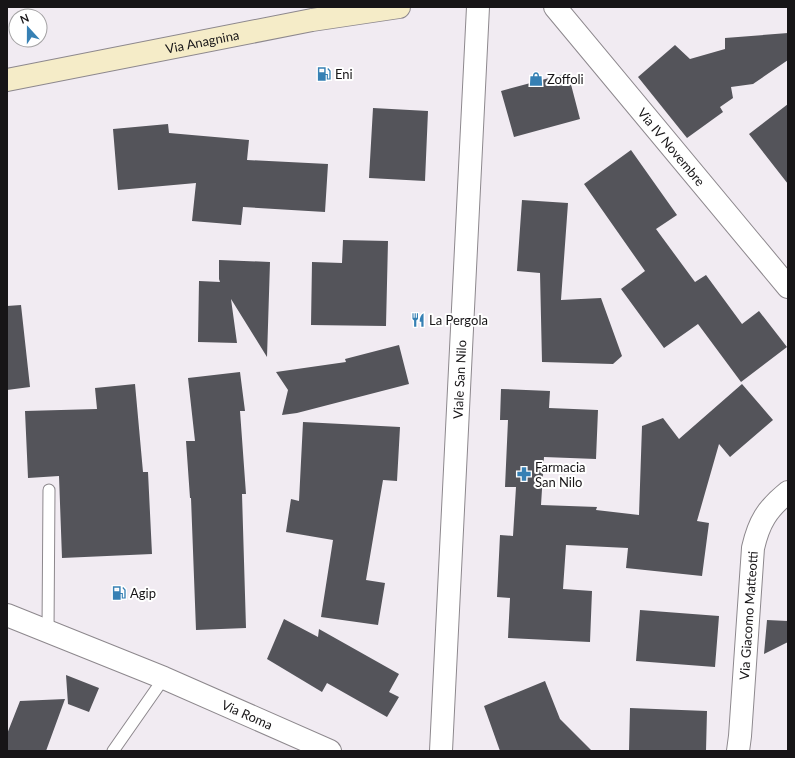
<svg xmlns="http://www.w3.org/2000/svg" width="795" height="758" viewBox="0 0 795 758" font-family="Lato,sans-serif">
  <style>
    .building { fill: #54545a }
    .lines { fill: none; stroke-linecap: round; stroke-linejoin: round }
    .service-casing { stroke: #8d888d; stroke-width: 13 }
    .minor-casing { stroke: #8d888d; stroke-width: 24 }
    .secondary-casing { stroke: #8d888d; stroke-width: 24 }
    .service { stroke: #fff; stroke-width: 11 }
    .minor { stroke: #fff; stroke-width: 22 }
    .secondary { stroke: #f5ecc8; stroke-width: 22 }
    .labels { text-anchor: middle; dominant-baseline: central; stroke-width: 4; stroke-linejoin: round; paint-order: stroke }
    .street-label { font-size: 13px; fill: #171517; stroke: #fff }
    .poi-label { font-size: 13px; fill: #171517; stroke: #fff; text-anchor: start }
  </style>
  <rect width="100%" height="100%" fill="#f1ebf2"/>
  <path class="building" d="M788,33v27l-35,24 -22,3 2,11 -13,9 3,5 -36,26 -49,-61 37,-32 15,14 35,-10v-11z
    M568,73l12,46 -66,18 -13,-46z
    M788,104v80l-39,-50z
    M373,108l55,3 -3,70 -56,-3z
    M168,124l1,9 80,7 -2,20 81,4 -3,48 -82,-5 -2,18 -49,-4 4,-38 -78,7 -5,-61z
    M631,150l46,65 -21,14 39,53 11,-7 36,49 17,-13 28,36 -46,35 -43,-58 -34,24 -43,-59 24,-18 -61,-87z
    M522,200l46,3 -7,97 40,-2 21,58 -9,8 -71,-2 -2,-89 -23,-2z
    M343,240l45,1 -2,85 -75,-1 1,-63 30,1z
    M219,260l51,2 -3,95 -36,-58 6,44 -39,-1 1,-61 21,1 -1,-3z
    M21,305l9,82 -23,3v-84z
    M399,345l10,39 -112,29 -15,2 6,-25 -12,-18 70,-10 -1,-3z
    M240,372l5,39h-5l6,83h-4l4,134 -50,2 -5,-132h-1l-4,-57h9l-7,-63z
    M135,384l8,88h5l4,82 -90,4 -3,-82 -31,2 -3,-67 72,-2 -2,-21z
    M742,384l31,36 -43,37 -11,-13 -22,77 12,2 -7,53 -76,-8 2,-20 -62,-3 -3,44 29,2 -2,51 -82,-4 2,-40 -13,-1 3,-62 13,1 3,-49h-11l3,-67h-8l1,-31 49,2 -1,17 49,2 -2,49 -52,-2 -3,48 56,2 -1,3 43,5 3,-89 21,-8 16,21z
    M303,422l97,5 -3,54 -14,-1 -17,100 19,3 -7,42 -57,-8 12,-77 -47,-8 5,-33 8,2z
    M640,610l79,6 -4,51 -79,-6z
    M284,619l34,18 1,-8 80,45 -10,18 10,5 -12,20 -60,-34 -5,9 -55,-33z
    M767,620l21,1v21l-24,12z
    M66,675l33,13 -10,24 -21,-8z
    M545,681l15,38 32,32h-92l-16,-45z
    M65,699l-19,52h-39v-17l13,-33z
    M630,708l77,3 -1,40h-77z"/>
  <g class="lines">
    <defs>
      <path id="service" d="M48,631l1,-141
        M113,751l51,-73"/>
      <g id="minor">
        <path id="s1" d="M555,7l233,280"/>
        <path id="s2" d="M7,615l157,63 166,73"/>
        <path id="s3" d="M441,751l37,-744"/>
        <path id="s4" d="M738,751l2,-15 13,-188c6,-26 14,-39 35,-56"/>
      </g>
      <g id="secondary">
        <path id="s5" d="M7,80l305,-60 87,-13"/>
      </g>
    </defs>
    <use href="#service" class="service-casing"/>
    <use href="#minor" class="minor-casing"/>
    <use href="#secondary" class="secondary-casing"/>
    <use href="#service" class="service"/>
    <use href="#minor" class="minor"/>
    <use href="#secondary" class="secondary"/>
  </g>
  <defs>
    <symbol id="fuel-bare" viewBox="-9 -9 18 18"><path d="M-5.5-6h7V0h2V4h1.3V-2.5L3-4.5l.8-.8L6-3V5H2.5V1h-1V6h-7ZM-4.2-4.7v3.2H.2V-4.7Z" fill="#3680b4" stroke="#fff" stroke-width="2.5" paint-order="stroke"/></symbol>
    <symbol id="shop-bare" viewBox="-9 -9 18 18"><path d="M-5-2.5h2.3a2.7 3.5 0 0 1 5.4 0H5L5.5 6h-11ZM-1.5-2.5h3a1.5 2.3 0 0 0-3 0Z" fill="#3680b4" stroke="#fff" stroke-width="2.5" paint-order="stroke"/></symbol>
    <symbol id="restaurant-bare" viewBox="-9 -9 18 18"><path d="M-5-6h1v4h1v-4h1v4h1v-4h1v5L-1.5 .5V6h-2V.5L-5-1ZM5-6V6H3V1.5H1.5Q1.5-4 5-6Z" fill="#3680b4" stroke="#fff" stroke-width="2.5" paint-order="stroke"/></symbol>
    <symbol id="pharmacy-bare" viewBox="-9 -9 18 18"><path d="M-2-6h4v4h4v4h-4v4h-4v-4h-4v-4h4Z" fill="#3680b4" stroke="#fff" stroke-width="2.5" paint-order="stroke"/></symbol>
  </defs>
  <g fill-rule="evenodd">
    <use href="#fuel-bare" x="314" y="64" width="20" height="20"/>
    <use href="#shop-bare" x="526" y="69" width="20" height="20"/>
    <use href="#restaurant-bare" x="408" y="310" width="20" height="20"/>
    <use href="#pharmacy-bare" x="514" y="464" width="20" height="20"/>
    <use href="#fuel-bare" x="109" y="583" width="20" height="20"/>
  </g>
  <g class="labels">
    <g class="street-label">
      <text stroke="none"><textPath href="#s5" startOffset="199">Via Anagnina</textPath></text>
      <text stroke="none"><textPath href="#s1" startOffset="182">Via IV Novembre</textPath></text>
      <text stroke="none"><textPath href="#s3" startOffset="372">Viale San Nilo</textPath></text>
      <text stroke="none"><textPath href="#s4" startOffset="136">Via Giacomo Matteotti</textPath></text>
      <text stroke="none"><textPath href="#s2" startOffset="260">Via Roma</textPath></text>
    </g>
    <g class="poi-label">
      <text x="335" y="74">Eni</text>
      <text x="547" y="79">Zoffoli</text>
      <text x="429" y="320">La Pergola</text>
      <text x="535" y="467">Farmacia<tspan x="535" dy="15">San Nilo</tspan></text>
      <text x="130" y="593">Agip</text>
    </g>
  </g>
  <rect width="795" height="758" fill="none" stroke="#171517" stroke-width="16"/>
  <g transform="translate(28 28) rotate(339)"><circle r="19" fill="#ffffff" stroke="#a2a1a2"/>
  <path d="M0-3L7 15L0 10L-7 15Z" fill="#3680b4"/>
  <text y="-6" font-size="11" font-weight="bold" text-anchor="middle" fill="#171517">N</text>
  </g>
</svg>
